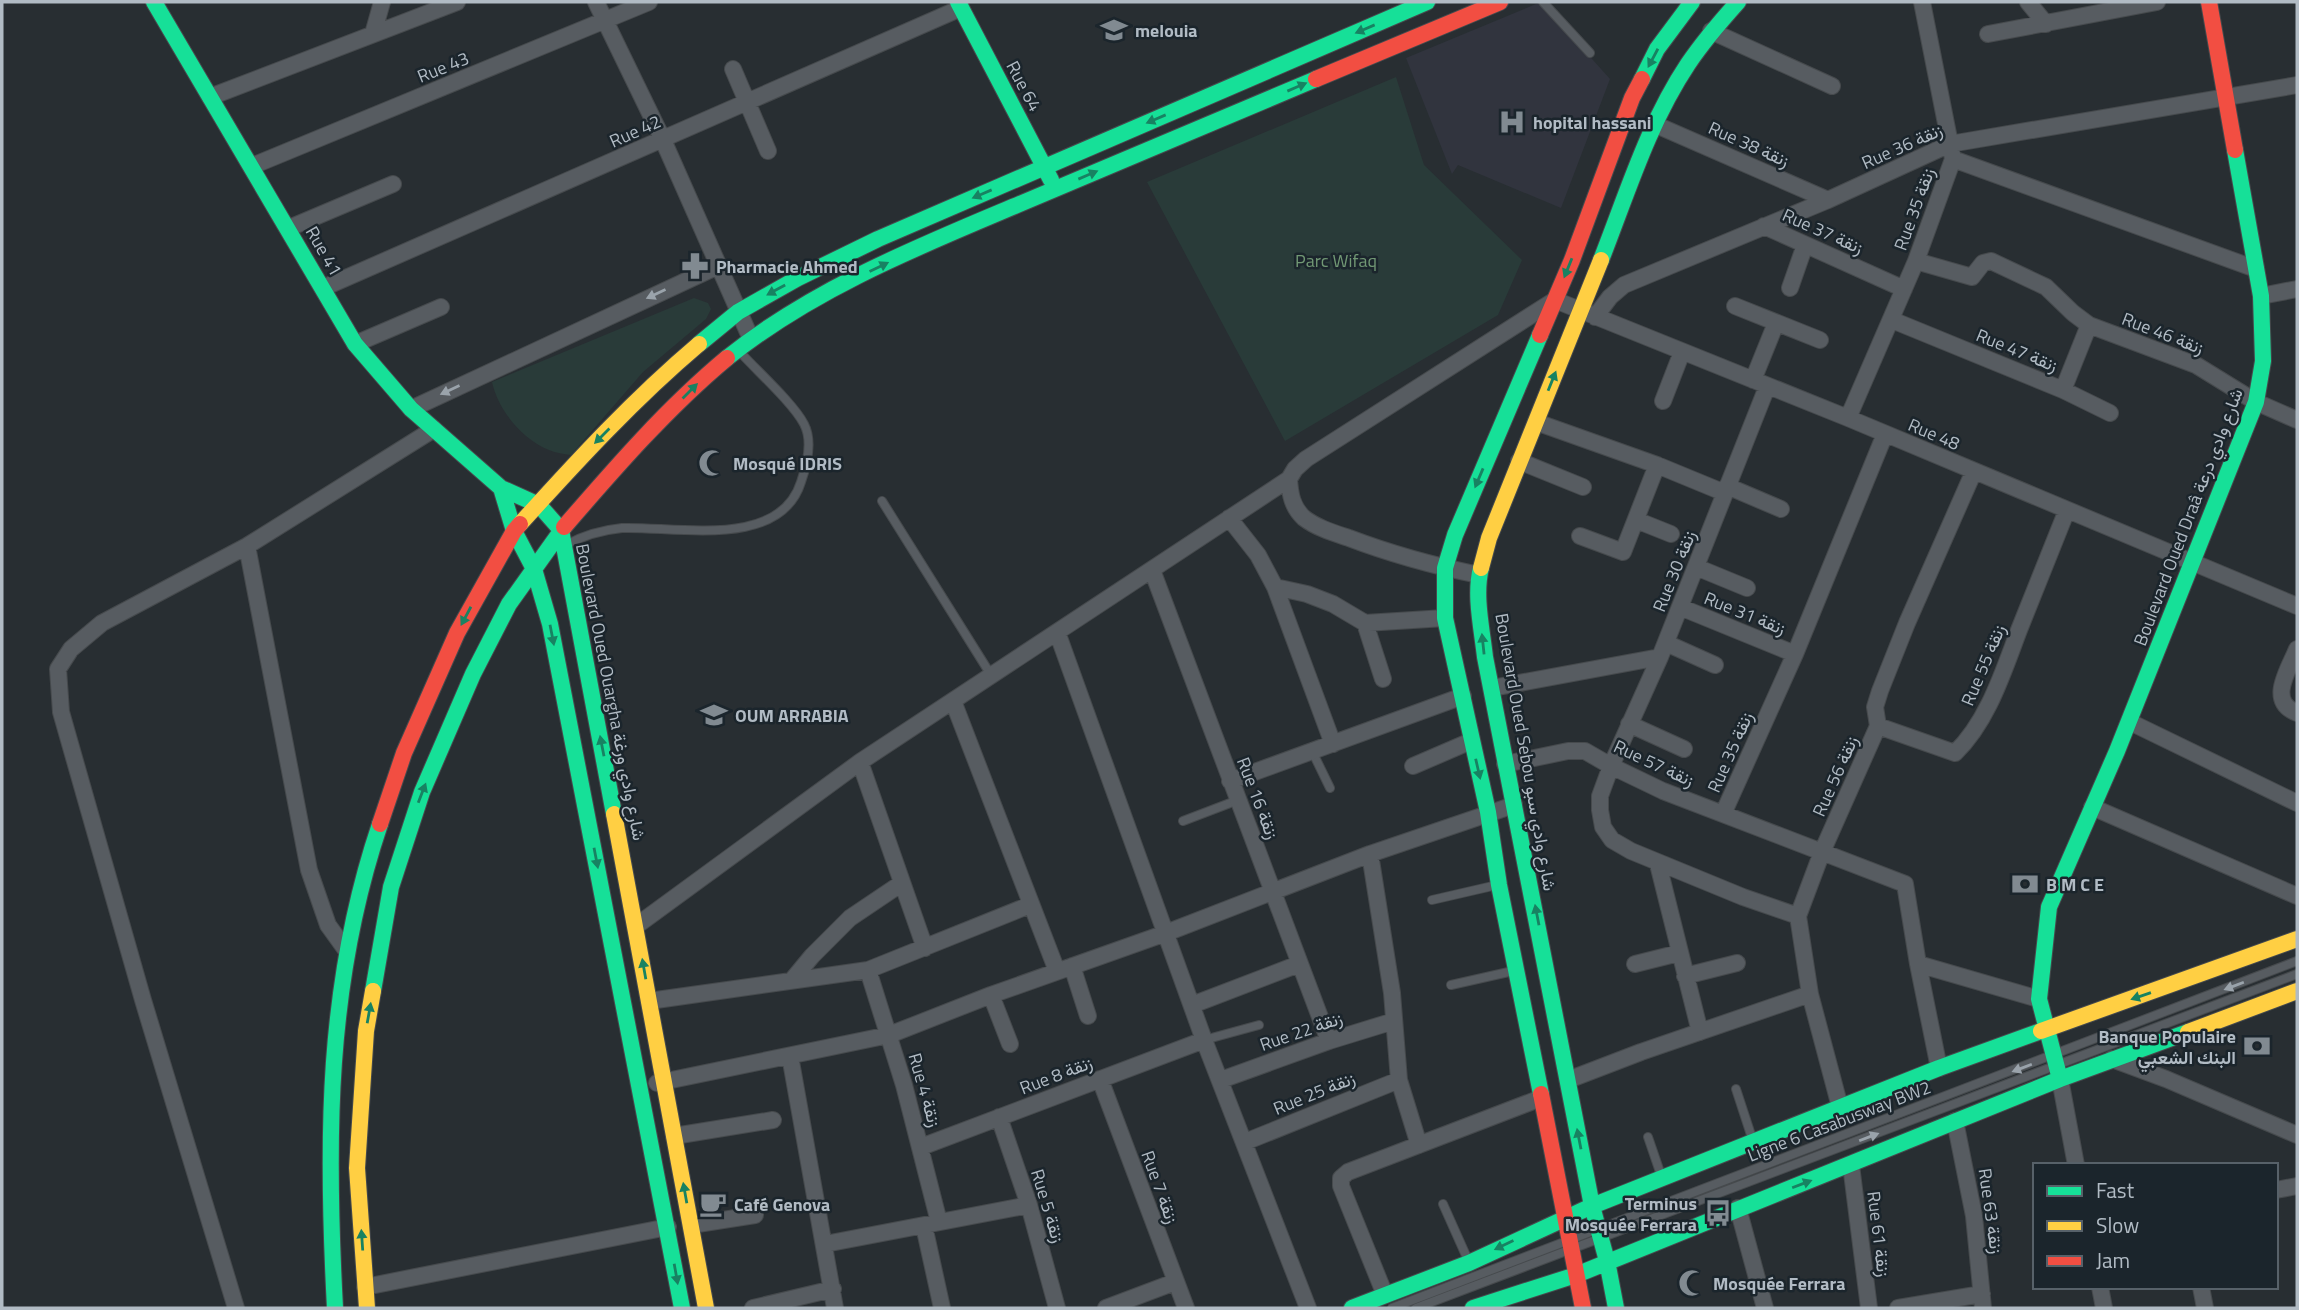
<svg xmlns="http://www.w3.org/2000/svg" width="2299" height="1310" viewBox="0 0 2299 1310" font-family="'Titillium Web',Vazirmatn,sans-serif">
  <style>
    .medical { fill: #31343e }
    .green { fill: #293b39 }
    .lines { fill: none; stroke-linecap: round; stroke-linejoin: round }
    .lane-casing { stroke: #464a4d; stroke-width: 10 }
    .street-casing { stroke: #464a4d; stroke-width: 18 }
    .fast-casing { stroke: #464a4d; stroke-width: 18 }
    .slow-casing { stroke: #464a4d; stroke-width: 18 }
    .jam-casing { stroke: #464a4d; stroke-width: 18 }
    .lane { stroke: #575c61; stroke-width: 8 }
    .street { stroke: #575c61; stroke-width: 16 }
    .fast { stroke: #16e098; stroke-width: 16 }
    .slow { stroke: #ffcf43; stroke-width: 16 }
    .jam { stroke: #f24e42; stroke-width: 16 }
    .oneway { fill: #188262 }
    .oneway2 { fill: #9aa3ab }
    .labels { text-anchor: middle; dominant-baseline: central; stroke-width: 5; stroke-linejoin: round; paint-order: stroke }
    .poi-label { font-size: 18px; font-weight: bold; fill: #b1bbc4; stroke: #1b252c; text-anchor: start }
    .street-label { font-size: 18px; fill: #b1bbc4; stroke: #1b252c }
    .park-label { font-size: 18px; fill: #719874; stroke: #1b252c }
  </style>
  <rect width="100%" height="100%" fill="#282e32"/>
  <path class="medical" d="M1541,2l69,77 -49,129 -103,-43 -6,9 -46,-116z"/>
  <path class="green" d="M1396,77l28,88 98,95 -24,55 -213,126 -138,-259z
    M694,298l14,5 3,6 -5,10 -63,53 -72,83c-7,-1 -15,-2 -22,-5 -27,-11 -51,-40 -57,-68z"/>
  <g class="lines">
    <defs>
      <path id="lane" d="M1543,2l47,51
        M882,501l109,174
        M566,545c18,-10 36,-15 56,-17 53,-2 158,22 179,-46 6,-17 12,-41 3,-58 -11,-21 -47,-53 -64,-72
        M1312,751l18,37
        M1183,821l55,-21
        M1432,900l65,-15
        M1451,985l62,-14
        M1204,1040l55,-15
        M1736,1089l17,52
        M1648,1137l13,38
        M1443,1204l25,56
        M1392,1308l905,-347
        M1416,1308l881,-334"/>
      <path id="street" d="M596,2l67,138 88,199
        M2028,2l18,22
        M1711,31l121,55
        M373,34l9,-32
        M1988,34l169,-32
        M733,69l35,82
        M210,97l247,-95
        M1654,124l174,76
        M1953,159l303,110
        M252,166l397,-164
        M1764,226l140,63
        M289,228l104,-44
        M1916,261l56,16 11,-14 8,-2 55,26 27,26 16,12 107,40 60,37 41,18
        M323,288l638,-280
        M1790,288l15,-43
        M2261,296l36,-7
        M1735,306l85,34
        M1595,317l15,-20 14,-12 204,-85 122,-56 347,-59
        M1892,320l171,70 47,23
        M355,344l86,-37
        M1753,380l23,-57
        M1767,387l-107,270 -49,109 -11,30v14l3,17 9,13 19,11 112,46 55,19
        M2063,390l26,-65
        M1663,401l19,-49
        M411,409l307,-143
        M1848,418l68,-157 37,-102 -31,-157
        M1536,422l121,43 68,28
        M1519,461l64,26
        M1289,479c1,15 3,28 15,39 13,10 30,15 45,20 42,16 86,28 130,37
        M1727,486l54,23
        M1229,518l29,37 17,32 58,157
        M1636,520l35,14
        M1580,536l43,16 34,-87
        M247,546l62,324 19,55 18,25
        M1696,567l51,21
        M1152,570l177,471
        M1275,587l32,7 26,10 32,19 80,-5
        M1680,607l115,47
        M1365,623l18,56
        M1057,632l147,408 104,268
        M1666,643l49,22
        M2297,649c-9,22 -30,52 0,64
        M1492,688l168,-31
        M953,701l104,270
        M2130,722l167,81
        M1629,724l55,25
        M1878,726l77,27c33,-32 48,-81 64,-123 16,-40 32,-80 48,-120
        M860,762l65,186
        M1505,764l63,-13h17l26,15 52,25 242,93 13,80 21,104
        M1413,766l58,-25
        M1230,781l233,-85
        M2092,807l205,89
        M1723,814l72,-160 90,-220
        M1370,854l22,139 7,87 20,65
        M1658,864l42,168
        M636,926l224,-164 429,-283 6,-10 11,-10 249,-159 293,118 449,188
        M1635,964l44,-11
        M1918,964l121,35
        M1072,966l16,50
        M868,970l36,115 35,137
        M1685,976l52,-13
        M793,979l19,-23 38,-38 52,-35
        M991,995l19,49
        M649,1001l219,-31 162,-65
        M1192,1005l107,-41
        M790,1056l45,252
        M2112,1059l54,20 131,56
        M1100,1079l86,229
        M2060,1079l16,86
        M1221,1080l108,-39 65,-20
        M1568,1080l73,-28 169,-58
        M657,1083l232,-48 102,-40 175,-62 204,-79 144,-49
        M1840,1107l-30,-113 -12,-78 24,-64 56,-126 -3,-19 5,-16 27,-68 67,-152
        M999,1117l30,88 28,103
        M1955,1121l19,95 9,92
        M674,1136l99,-16
        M1245,1142l154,-62
        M921,1147l283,-107
        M1851,1165l18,143
        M2276,1190l21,-4
        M1738,1208l27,100
        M691,1225l64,-10
        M924,1226l18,82
        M825,1244l204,-39
        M365,1287l303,-60
        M2100,1287l4,21
        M2201,1287l4,21
        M1385,1295l-44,-109v-8l7,-6 193,-74
        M236,1308l-93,-308 -82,-288 -3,-43 13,-20 31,-26 145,-77 187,-117
        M753,1308l80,-19
        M1106,1308l69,-26
        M1898,1308l84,-14"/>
      <path id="fast" d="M154,2l201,342 56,65 90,79 38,17 22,25 53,284
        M958,2l93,178
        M1642,79l15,-30 35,-47
        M1601,260c26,-66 47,-136 87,-196 15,-22 32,-42 50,-62
        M1540,335l-85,200 -10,33v50l43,194 11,73 42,209
        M699,344l39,-32 60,-34 80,-39 549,-237
        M727,358c87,-70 193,-112 295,-155 98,-41 196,-83 294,-124
        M501,488l13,43 20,38 16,55 132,684
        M1481,568c-7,27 1,61 4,89l107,549 15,55 9,47
        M373,991l18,-104 31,-95 51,-118 36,-70 55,-77
        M2060,1079l-21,-80 10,-92 68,-156 139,-349 7,-41 -2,-65 -26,-146
        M335,1308c-9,-167 -9,-324 45,-484
        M1352,1308l117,-45 123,-57 347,-138 102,-37
        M1473,1308l103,-33 484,-196 128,-47"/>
      <path id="slow" d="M520,524c57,-63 114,-125 179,-180
        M1481,568l8,-30 112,-278
        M614,814l92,494
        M2041,1031l256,-92
        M2188,1032l109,-41
        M367,1308l-10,-140 9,-137 7,-40"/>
      <path id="jam" d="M2209,2l26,148
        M1316,79l184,-77
        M1540,335l32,-75 60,-162 10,-19
        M564,527c51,-59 103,-119 163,-169
        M380,824l24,-71 53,-120 57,-102 6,-7
        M1541,1094l42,214"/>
    </defs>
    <use href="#lane" class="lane-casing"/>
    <use href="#street" class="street-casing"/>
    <use href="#fast" class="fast-casing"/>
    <use href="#slow" class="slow-casing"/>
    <use href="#jam" class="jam-casing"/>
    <use href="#lane" class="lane"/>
    <use href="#street" class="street"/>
    <use href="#fast" class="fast"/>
    <use href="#slow" class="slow"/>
    <use href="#jam" class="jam"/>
  </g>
  <defs><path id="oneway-solid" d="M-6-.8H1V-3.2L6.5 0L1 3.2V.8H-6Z" transform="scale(1.75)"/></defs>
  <g class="oneway">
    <use href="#oneway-solid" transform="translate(1365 29) rotate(157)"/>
    <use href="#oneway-solid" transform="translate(1653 58) rotate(118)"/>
    <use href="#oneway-solid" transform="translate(1297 87) rotate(-23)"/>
    <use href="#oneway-solid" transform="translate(1156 119) rotate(157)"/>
    <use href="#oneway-solid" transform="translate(1088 175) rotate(-23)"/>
    <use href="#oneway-solid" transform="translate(982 194) rotate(157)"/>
    <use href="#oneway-solid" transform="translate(879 267) rotate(-26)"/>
    <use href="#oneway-solid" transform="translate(1568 268) rotate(112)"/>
    <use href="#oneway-solid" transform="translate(776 290) rotate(151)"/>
    <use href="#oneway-solid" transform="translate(1552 381) rotate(-68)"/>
    <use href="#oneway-solid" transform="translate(690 391) rotate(-45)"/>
    <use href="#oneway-solid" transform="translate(602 436) rotate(135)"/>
    <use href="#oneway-solid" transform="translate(1479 478) rotate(113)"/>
    <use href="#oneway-solid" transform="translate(466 616) rotate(118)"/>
    <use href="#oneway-solid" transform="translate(552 635) rotate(79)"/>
    <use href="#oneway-solid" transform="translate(1483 644) rotate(-96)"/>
    <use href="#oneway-solid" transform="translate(602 746) rotate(-101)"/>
    <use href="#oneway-solid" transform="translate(1478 769) rotate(77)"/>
    <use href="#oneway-solid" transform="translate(422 793) rotate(-69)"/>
    <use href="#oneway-solid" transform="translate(596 858) rotate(79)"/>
    <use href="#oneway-solid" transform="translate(1537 915) rotate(-101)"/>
    <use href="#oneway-solid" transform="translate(644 969) rotate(-100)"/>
    <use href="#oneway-solid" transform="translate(2141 996) rotate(161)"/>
    <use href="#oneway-solid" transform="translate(369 1013) rotate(-80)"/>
    <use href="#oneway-solid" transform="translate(1579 1139) rotate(-101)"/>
    <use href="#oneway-solid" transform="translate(1802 1184) rotate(-21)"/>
    <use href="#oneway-solid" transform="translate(685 1193) rotate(-100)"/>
    <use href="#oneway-solid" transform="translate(362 1240) rotate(-94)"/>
    <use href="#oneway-solid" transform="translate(1504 1245) rotate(154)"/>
    <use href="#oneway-solid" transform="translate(676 1274) rotate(80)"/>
  </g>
  <g class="oneway2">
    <use href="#oneway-solid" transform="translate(656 294) rotate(155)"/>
    <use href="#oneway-solid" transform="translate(450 390) rotate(155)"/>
    <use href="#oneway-solid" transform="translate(2234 986) rotate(159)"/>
    <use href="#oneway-solid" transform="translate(2022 1068) rotate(159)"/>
    <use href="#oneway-solid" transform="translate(1869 1137) rotate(-21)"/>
  </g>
  <defs>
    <symbol id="school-bare" viewBox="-9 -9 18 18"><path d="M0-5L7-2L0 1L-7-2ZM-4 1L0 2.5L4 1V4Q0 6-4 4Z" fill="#818a91" stroke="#1b252c" stroke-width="2.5" paint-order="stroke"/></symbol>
    <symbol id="hospital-bare" viewBox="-9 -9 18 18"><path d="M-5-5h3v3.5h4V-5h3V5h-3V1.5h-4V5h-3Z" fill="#818a91" stroke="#1b252c" stroke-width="2.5" paint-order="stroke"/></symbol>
    <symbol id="pharmacy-bare" viewBox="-9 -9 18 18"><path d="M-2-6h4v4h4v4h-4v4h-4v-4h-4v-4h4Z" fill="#818a91" stroke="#1b252c" stroke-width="2.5" paint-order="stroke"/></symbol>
    <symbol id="mosque-bare" viewBox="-9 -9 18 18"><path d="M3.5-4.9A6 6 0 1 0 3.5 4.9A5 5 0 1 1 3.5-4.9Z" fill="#818a91" stroke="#1b252c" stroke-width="2.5" paint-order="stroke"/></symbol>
    <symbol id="bank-bare" viewBox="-9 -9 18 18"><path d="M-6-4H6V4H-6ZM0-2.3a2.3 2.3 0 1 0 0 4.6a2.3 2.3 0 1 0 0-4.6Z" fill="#818a91" stroke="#1b252c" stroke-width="2.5" paint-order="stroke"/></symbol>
    <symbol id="cafe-bare" viewBox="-9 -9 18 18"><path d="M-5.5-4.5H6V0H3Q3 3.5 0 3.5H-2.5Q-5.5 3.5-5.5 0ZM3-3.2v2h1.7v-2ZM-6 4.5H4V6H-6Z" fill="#818a91" stroke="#1b252c" stroke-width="2.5" paint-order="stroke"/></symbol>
    <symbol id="bus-bare" viewBox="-9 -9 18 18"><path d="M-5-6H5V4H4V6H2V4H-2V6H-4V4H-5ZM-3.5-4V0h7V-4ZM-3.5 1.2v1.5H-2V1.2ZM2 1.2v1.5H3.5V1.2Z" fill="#818a91" stroke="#1b252c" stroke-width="2.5" paint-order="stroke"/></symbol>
  </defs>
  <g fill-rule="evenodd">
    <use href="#school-bare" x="1095" y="11" width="38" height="38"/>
    <use href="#hospital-bare" x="1493" y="103" width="38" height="38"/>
    <use href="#pharmacy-bare" x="676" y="247" width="38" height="38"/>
    <use href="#mosque-bare" x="693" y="444" width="38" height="38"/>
    <use href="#school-bare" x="695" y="696" width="38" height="38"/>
    <use href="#bank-bare" x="2006" y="865" width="38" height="38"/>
    <use href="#bank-bare" x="2238" y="1027" width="38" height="38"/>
    <use href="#cafe-bare" x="694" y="1185" width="38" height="38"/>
    <use href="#bus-bare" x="1699" y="1194" width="38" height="38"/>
    <use href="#mosque-bare" x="1673" y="1264" width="38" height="38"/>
  </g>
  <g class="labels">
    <g class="poi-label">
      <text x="1135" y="30">melouia</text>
      <text x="1533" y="122">hopital hassani</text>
      <text x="716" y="266">Pharmacie Ahmed</text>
      <text x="733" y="463">Mosqué IDRIS</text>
      <text x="735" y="715">OUM ARRABIA</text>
      <text x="2046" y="884">B M C E</text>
      <text x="2236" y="1036" text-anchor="end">Banque Populaire<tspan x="2236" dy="21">البنك الشعبي</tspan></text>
      <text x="1697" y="1203" text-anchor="end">Terminus<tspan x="1697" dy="21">Mosquée Ferrara</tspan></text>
      <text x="734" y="1204">Café Genova</text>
      <text x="1713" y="1283">Mosquée Ferrara</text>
    </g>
    <g class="street-label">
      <text transform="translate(443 67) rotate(-22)">Rue 43</text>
      <text transform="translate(1024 86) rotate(62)">Rue 64</text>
      <text transform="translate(635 131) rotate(-24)">Rue 42</text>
      <text transform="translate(1749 144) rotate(24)">Rue 38 زنقة</text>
      <text transform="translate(1902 146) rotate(-24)">Rue 36 زنقة</text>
      <text transform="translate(1914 209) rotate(-70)">Rue 35 زنقة</text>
      <text transform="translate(1823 231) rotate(24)">Rue 37 زنقة</text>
      <text transform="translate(324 251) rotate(60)">Rue 41</text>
      <text transform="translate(2163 333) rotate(21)">Rue 46 زنقة</text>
      <text transform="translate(2017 350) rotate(22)">Rue 47 زنقة</text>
      <text transform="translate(1934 434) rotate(23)">Rue 48</text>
      <text transform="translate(2188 517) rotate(-69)">Boulevard Oued Draâ شارع وادي درعة</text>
      <text transform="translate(1674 571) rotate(-68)">Rue 30 زنقة</text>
      <text transform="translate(1745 613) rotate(22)">Rue 31 زنقة</text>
      <text transform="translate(1983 665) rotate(-67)">Rue 55 زنقة</text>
      <text transform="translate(611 692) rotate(79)">Boulevard Oued Ouargha شارع وادي ورغة</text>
      <text transform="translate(1526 752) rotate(80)">Boulevard Oued Sebou شارع وادي سبو</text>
      <text transform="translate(1730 752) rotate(-66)">Rue 35 زنقة</text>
      <text transform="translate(1654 763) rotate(25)">Rue 57 زنقة</text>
      <text transform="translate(1835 776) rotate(-66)">Rue 56 زنقة</text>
      <text transform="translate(1258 798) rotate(69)">Rue 16 زنقة</text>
      <text transform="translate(1301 1031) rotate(-19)">Rue 22 زنقة</text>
      <text transform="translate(1056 1075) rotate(-21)">Rue 8 زنقة</text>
      <text transform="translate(925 1090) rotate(74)">Rue 4 زنقة</text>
      <text transform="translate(1314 1093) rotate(-22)">Rue 25 زنقة</text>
      <text transform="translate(1839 1121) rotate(-21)">Ligne 6 Casabusway BW2</text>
      <text transform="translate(1160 1187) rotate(70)">Rue 7 زنقة</text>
      <text transform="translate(1048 1206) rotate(73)">Rue 5 زنقة</text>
      <text transform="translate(1991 1211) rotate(82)">Rue 63 زنقة</text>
      <text transform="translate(1879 1234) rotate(83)">Rue 61 زنقة</text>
    </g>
    <g class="park-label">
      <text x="1336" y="260">Parc Wifaq</text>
    </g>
  </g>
  <rect width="2299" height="1310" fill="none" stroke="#b1bbc4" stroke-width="7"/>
  <rect x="2033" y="1163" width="245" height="126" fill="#1b252c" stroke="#576169" stroke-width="2"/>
  <rect x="2047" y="1186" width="35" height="10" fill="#16e098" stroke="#576169" stroke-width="2"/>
  <text x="2096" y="1198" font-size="21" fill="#b1bbc4">Fast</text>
  <rect x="2047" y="1221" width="35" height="10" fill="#ffcf43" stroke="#576169" stroke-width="2"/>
  <text x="2096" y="1233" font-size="21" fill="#b1bbc4">Slow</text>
  <rect x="2047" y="1256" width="35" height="10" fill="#f24e42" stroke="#576169" stroke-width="2"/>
  <text x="2096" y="1268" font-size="21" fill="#b1bbc4">Jam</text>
</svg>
